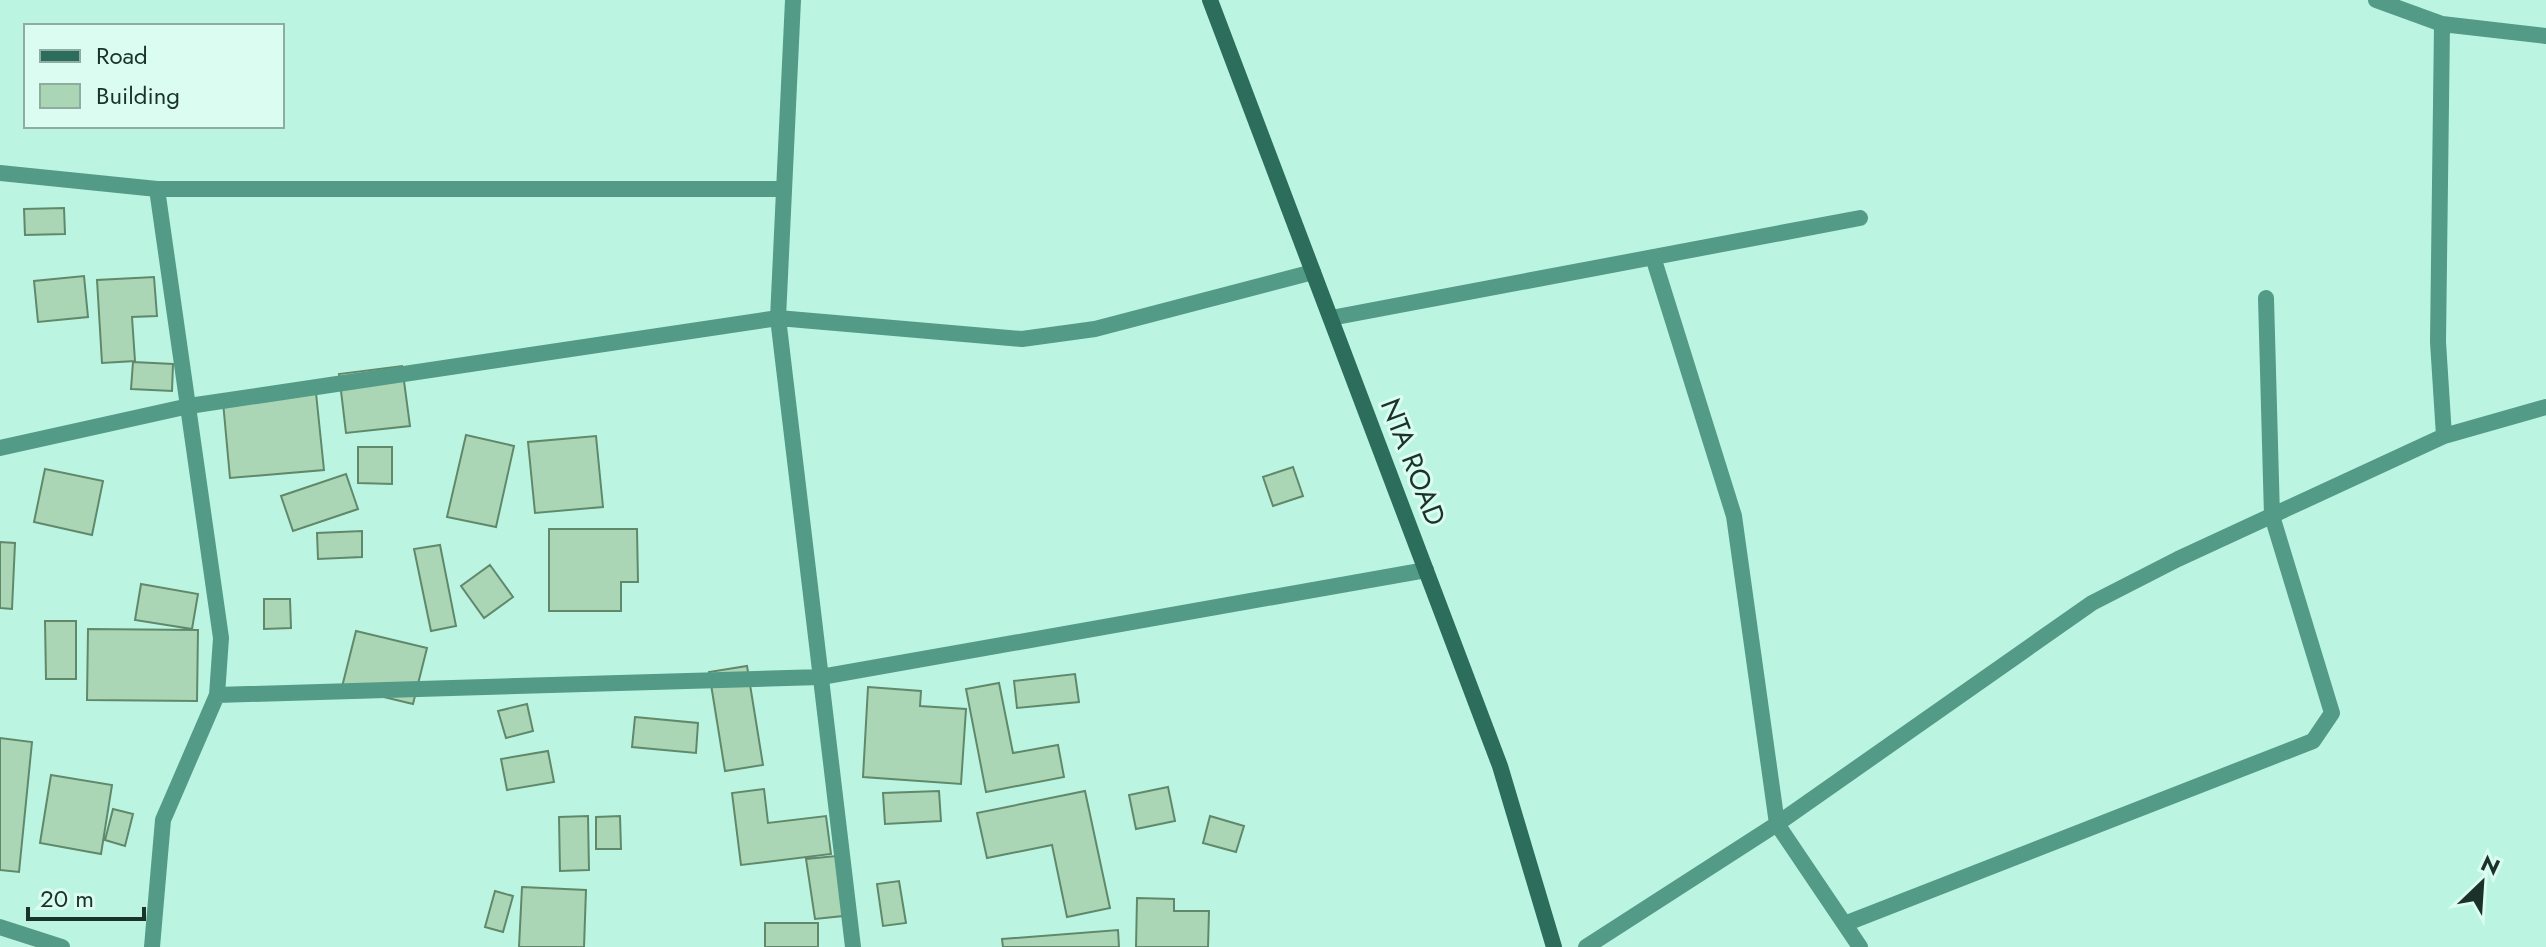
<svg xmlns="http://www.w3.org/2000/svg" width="2546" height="947" viewBox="0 0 2546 947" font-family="Jost,sans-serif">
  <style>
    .building { fill: #aad6b5; stroke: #60896b; stroke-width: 2 }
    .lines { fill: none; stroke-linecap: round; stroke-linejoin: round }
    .street { stroke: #539b86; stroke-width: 16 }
    .secondary { stroke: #2c6d5b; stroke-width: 16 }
    .labels { text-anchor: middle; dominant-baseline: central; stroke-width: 6; stroke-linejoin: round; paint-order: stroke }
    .street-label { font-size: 28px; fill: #1b322b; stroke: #dbfdf1 }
  </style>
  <rect width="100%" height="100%" fill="#bbf5e2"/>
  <path class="building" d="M64,208l1,26 -40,1 -1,-26z
    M84,276l4,41 -50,5 -4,-41z
    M154,277l3,39 -25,1 3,44 -33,2 -5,-83z
    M133,362l40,2 -1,27 -41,-2z
    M402,366l8,60 -64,7 -7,-59z
    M316,393l8,77 -94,8 -7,-76z
    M466,435l48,11 -18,81 -49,-10z
    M596,436l7,71 -68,6 -7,-71z
    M358,447h34v37l-34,-1z
    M1293,467l10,29 -30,10 -10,-29z
    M45,469l58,12 -11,54 -58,-13z
    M346,474l12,35 -65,22 -12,-35z
    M549,529h88l1,53h-17v29h-72z
    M362,531v26l-44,2 -1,-26z
    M0,542l15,1 -3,66 -12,-1z
    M440,545l16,81 -25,5 -17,-82z
    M490,565l23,32 -29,21 -23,-32z
    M141,584l57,10 -6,35 -57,-9z
    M264,599h26l1,29 -27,1z
    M45,621h31v58h-30z
    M88,629l110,1 -1,71 -110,-1z
    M356,631l71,17 -14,56 -71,-17z
    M747,666l16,99 -38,6 -16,-99z
    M1075,674l4,28 -62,6 -3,-27z
    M999,683l14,70 45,-8 6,32 -78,15 -20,-103z
    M868,687l53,4 -1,15 46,3 -5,75 -98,-7z
    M527,704l6,27 -27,7 -8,-27z
    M635,717l63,6 -2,30 -64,-6z
    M0,738l32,4 -13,130 -19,-2z
    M548,751l6,31 -47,8 -6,-31z
    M51,775l61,10 -11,69 -61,-11z
    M1168,787l7,34 -39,8 -7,-34z
    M764,789l4,34 58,-7 5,38 -90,11 -9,-72z
    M939,791l2,30 -56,3 -2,-31z
    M1085,791l25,117 -43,9 -15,-72 -65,13 -10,-45z
    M113,809l20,5 -8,32 -20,-6z
    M588,816l1,54 -29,1 -1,-54z
    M620,816l1,33h-25v-32z
    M1210,816l34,10 -8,26 -33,-9z
    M836,856l7,60 -28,3 -9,-60z
    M899,881l7,42 -23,3 -6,-42z
    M522,887l64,3 -2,57h-65z
    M495,891l18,5 -10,36 -18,-5z
    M1137,898l37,1v12h35l-1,36h-72z
    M765,923h53v24h-53z
    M1118,930l1,17h-116l-1,-8z"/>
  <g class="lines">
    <path class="street" d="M793,0l-15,318 75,629
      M2376,0l66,24 104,12
      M0,173l157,16h627
      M1653,257l81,259 43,308 83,123
      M1331,318l529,-100
      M2444,436l102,-29
      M0,448l189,-42 589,-88 244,21 73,-10 218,-57
      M217,695l604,-18 605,-107
      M1847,923l466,-182 19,-28 -60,-197 -6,-218
      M0,927l62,20
      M152,947l11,-127 54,-125 4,-57 -64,-449
      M1586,947l191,-123 315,-221 86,-44 266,-123 -6,-94 4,-318"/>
    <path class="secondary" d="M1210,0l290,766 54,181"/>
  </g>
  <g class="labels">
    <g class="street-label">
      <text transform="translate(1413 462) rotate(69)">NTA ROAD</text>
    </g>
  </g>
  <rect x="24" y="24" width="260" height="104" fill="#dbfdf1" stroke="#8eaca2" stroke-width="2"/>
  <rect x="40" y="50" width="40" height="12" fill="#2c6d5b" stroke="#8eaca2" stroke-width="2"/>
  <text x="96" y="64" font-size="24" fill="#1b322b">Road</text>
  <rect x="40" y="84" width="40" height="24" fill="#aad6b5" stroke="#8eaca2" stroke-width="2"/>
  <text x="96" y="104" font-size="24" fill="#1b322b">Building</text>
  <g transform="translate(2482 883) rotate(25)" stroke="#dbfdf1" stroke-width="6" paint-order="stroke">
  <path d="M0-6L14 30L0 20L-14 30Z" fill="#1b322b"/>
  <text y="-12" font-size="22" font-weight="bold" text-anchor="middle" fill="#1b322b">N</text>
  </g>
  <path d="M28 907v12h116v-12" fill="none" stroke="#1b322b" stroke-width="4"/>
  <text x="40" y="907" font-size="24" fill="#1b322b" stroke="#dbfdf1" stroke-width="6" paint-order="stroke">20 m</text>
</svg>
